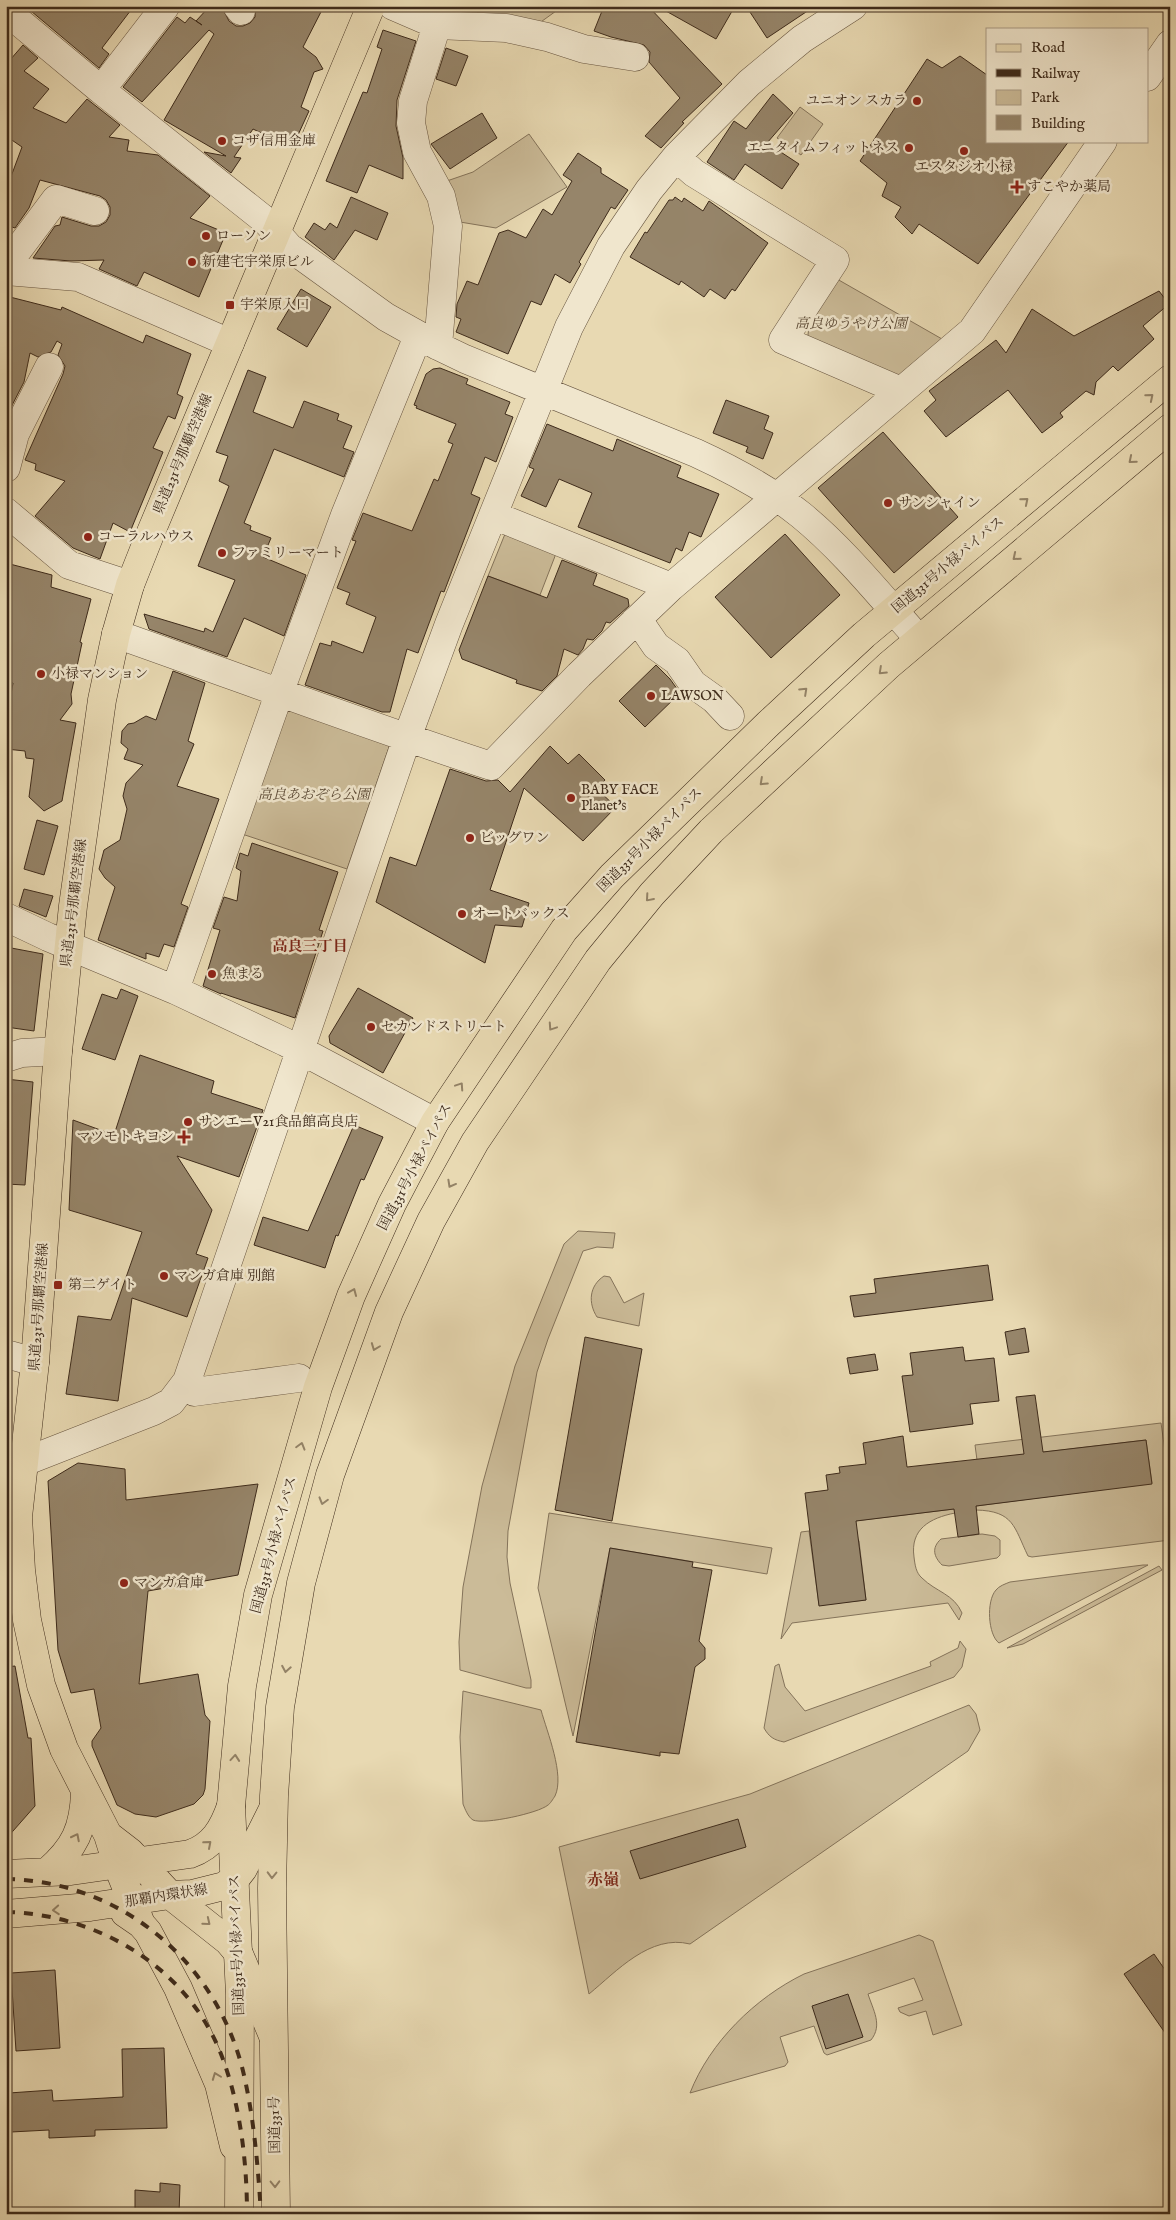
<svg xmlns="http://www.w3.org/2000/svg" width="1176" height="2220" viewBox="0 0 1176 2220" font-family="'IM FELL English','Noto Serif JP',serif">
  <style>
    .green { fill: #cbbb98; stroke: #84735a }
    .building { fill: #96856a; stroke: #3e2b1b }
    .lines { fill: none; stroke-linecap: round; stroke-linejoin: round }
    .minor-casing { stroke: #685641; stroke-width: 29 }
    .major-casing { stroke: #3e2b1b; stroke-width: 29 }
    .highway-casing { stroke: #3e2b1b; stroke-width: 29 }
    .minor { stroke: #f0e6cd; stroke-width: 28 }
    .major { stroke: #e8d9b2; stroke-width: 28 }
    .highway { stroke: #e8d9b2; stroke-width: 28 }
    .rail { stroke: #3e2b1b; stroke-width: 4; stroke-dasharray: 9 9; stroke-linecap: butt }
    .oneway { stroke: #938266 }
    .poi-dot { fill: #8f2418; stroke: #f0e6cd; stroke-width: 2 }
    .labels { text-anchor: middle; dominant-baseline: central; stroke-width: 5; stroke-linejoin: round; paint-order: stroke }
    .poi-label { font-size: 14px; fill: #3e2b1b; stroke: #f0e6cd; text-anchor: start }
    .park-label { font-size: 14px; font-style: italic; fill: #5a4834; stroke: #f0e6cd }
    .street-label { font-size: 14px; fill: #3e2b1b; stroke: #f0e6cd }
    .neighbourhood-label { font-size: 15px; font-weight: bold; fill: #7a1f14; stroke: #f0e6cd }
    .quarter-label { font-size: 16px; font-weight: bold; fill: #7a1f14; stroke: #f0e6cd }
  </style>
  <rect width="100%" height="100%" fill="#e8d9b2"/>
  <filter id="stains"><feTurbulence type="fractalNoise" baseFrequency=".004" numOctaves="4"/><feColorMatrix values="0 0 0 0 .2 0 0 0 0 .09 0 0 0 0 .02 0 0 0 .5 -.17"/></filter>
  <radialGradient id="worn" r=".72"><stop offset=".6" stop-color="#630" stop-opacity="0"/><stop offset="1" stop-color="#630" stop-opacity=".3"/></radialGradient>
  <path class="green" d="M477,6h86l-25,18 -60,-10z
    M800,107l23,17 -22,31 -24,-17z
    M529,134l38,53 -71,41 -42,-7 -13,-38 32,-11z
    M837,279l105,60 -43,37 -92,-34 2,-15z
    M505,534l52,17 -17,44 -52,-19z
    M294,707l93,31 2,9 -42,122 -105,-35 42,-123z
    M578,1231l37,2 -2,15 -16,-1 -14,4 -35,88 -11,33 -29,159 -1,26 3,26 21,97v8h-5l-66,-18 -1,-28 4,-55 19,-101 33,-120 49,-122z
    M604,1276l6,1 14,26 20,-10 -5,33 -42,-9c-9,-14 -8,-31 7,-41z
    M1161,1423l9,64v53l-138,17 -4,-1c-14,-29 -14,-45 -52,-46v-4l176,-23 -6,-43 -169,20 -2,-15z
    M954,1509l1,4c-25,5 -45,16 -41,44 1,8 2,16 8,21 14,14 32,16 40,35l-3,7 -11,-17 -156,20 -11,16 20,-107 8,-1 10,74 47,-5 -7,-59 -13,-19z
    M549,1513l223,35 -5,26 -157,-26 -37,188 -35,-148z
    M982,1534l13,2 5,4v15l-3,3 -48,8 -7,-1c-8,-8 -11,-17 -1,-26z
    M1143,1565h5l-149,78c-11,-8 -13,-42 -3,-53 3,-4 9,-6 14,-8z
    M1159,1566l3,4 -139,74 -16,4z
    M960,1641l6,8 -4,18 -8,10 -170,65c-10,-2 -15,-5 -20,-14l11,-62 4,-2 6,23 20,24 126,-45 -1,-4 28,-14z
    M463,1691l78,19c6,22 24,65 14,86 -2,3 -5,8 -7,9 -9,8 -64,20 -75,15 -5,-3 -8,-11 -10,-16l-3,-67z
    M969,1705l7,9 4,16 -12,21 -278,193c-40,-10 -73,27 -101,50l-30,-147 191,-53z
    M919,1935l14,6 29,84 -29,10 -7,-24 -17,5 -9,-4 -2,-4 25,-8 -9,-22 -46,16c5,16 15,31 3,46l-44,15 -3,-2 -10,-27 -34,11 8,25 -3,4 -95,27c20,-51 65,-95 114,-119z"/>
  <path class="building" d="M25,6h109l-32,42 7,6 -10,14z
    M218,6l4,1 7,14 7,5h7l7,-3 5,-6v-11h69l-21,41 13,10 7,12 -9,3 -13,35 8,4 -17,37 -39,-19 -19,28 7,1 -10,15 -27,-21 22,4 -62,-36 50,-86 -5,-4 -67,72 -19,-15 54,-70 8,6 5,-6 12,8 -6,-4 12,-13 5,3z
    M604,6h44l74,78 -40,38 2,1 -23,25 -16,-12 35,-38 -31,-36 1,-10 -6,-7 -33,-8 -17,-6z
    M657,6h78l-19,33z
    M746,6h69l-48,32z
    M383,30l33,11 -19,59 -1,26 7,32v21l-34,-14 -12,28 -31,-12 37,-89 4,1 15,-44 -5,-2z
    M23,45l15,13 -14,13 25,18 -16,19 33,15 21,-24 33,26 -11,12 20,3 -2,11 31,4 52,41 -20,22 36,15 -27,64 -55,-25 -7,14 -38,-17 5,-9 -33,1 -38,-3 22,-32 5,-1 2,-8 29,9h8l7,-4 4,-7v-8l-4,-7 -6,-4 -60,-16 -11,28 -14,20 -9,-3v-35l16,-43 -16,-11v-78l4,2z
    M446,48l22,8 -12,30 -20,-7z
    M960,56l27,19v66h82l-91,123 -59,-40 -7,10 -17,-17 6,-10 -19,-11 5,-13 -27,-22 67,-102 15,9z
    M773,94l20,19 -26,30 32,21 -17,25 -37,-25 -11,16 -27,-18 27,-41 12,8z
    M482,113l15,25 -47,31 -19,-25z
    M578,153l23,15v5l27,17 -13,19 -4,-2 -32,55 2,2 -11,19 -15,-9 -14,31 -10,-4 -23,53 -52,-22 5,-13 -5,-2 1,-13 10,-23 11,4 21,-52 9,-3 18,8 17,-29 9,6 20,-34 -9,-6z
    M351,197l37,16 -11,27 -22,-10 -21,30 -29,-23 9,-14 11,7 5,-7 7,5z
    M675,197l7,5 2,-4 19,13 6,-10 59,42 -33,48 -3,-2 -7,10 -15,-10 -6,8 -23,-16 -2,4 -49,-28 15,-25 2,1 22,-33h4z
    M301,289l30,18 -24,40 -30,-18z
    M1159,291l10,13 -26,22 11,13 -36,32 -5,-5 -17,16 -2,13 -8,-4 -26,22 3,4 -21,16 -34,-43 -62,47 -22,-26 12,-11 -7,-9 67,-51 10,13 26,-44 42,27z
    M6,296l55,14 1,-3 81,36 3,-8 45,19 -14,40 6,3 -8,22 -7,-3 -15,32 10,4 -33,80 -17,-9 -13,36 -27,-11 -38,-32 30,-35 -30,-11 1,-6 -11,-4 38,-86 2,-8 -7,-11 4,-11 -5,-3 -6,11 -13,5 -8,-4 -6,29 -18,35z
    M440,368l28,11 -2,5 44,18 -5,12 8,3 -17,45 -11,-5 -14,37 9,4 -36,94 -3,-1 -23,62 -11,-4 -17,63h-8l-77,-27 15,-42 11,3 1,-5 31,12 13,-36 -30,-13 4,-11 -13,-5 19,-47 -4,-1 11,-27 49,18 22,-52 4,2 15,-37 -5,-2 8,-18 -40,-16 1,-2 -3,-1 12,-31 7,-5z
    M248,370l18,7 -13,35 40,16 11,-27 35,13 -2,6 15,6 -9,22 11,4 -10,25 -70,-28 -30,74 7,3 -1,4 21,8 -8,19 43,18 -22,61 -40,-18 -17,39 -78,-28 -5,-15 60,18 1,-4 8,4 22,-52 -37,-14 31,-80 -10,-5 9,-25 -12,-4z
    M726,400l43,16 -5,13 9,4 -10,26 -17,-7 2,-5 -35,-14z
    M547,424l66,27 4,-12 64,27 -4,11 42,17 -18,43 -12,-5 -7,19 -6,-3 -6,15 -92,-36 14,-34 -33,-14 -13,28 -25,-11 13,-27 -5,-2z
    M883,432l75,85 -64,56 -76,-85z
    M785,534l55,61 -69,63 -56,-61z
    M562,560l35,14 -4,11 35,14 1,7 -19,17 -4,-1 -4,9 -9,9 -6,-1 -4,10 -5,6 -14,-6 -7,27 -15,15 -26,-8 1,-3 -55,-21 -3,-9 29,-74 59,22z
    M6,563l46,12 -1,12 40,12 -11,43 2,1 -11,51 1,10 -12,16 16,3 -14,78 -18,10 -15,-14 5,-38 -8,-1 -1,-7 -19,-2v-27l7,-39 -7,-1z
    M656,665l14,14 10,14 -35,34 -26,-26z
    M173,671l32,12 -17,58 6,3 -17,42 42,13 -38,105 7,3 -14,40 -10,-3 -5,13 -13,-4v6l-48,-19 17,-53 -10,-9 -6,-9 5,-19 16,-10 7,-31 -4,-13 3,-13 17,-18 -19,-6 4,-10 -7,-6 1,-12 6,-7 6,-1 12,-7 10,4z
    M550,746l18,18 11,-10 26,26 -8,9 19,18 -33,34 -59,-53 -34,102 39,13 -7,24 -27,-2 -10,38 -109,-61 14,-45 26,9 34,-97 36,12 12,-1 12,12z
    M37,820l21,6 -14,49 -20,-6z
    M252,843l86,29 -19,58 4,1 -28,87 -74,-25v1l-18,-8 17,-56 -7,-2 11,-31 13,4 4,-30 -5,-3 4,-15 8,3z
    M24,889l29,7 -7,21 -27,-11z
    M6,947l37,7 -9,77 -28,-4z
    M358,988l55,30 -30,55 -53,-30 -1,-7z
    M121,989l17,7 -23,64 -33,-11 20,-55 15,5z
    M140,1055l74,26 -3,12 52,17 -24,67 -62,-21 35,54 -16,44 12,4 -21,59 -55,-19 -14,103 -52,-7 12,-78 33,4 31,-88 -73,-22 4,-90 41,15z
    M6,1079l27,3 -8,103 -19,-1z
    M354,1125l29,12 -19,43 -3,-1 -23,57 -2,-1 -11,33 -71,-23 9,-28 45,14z
    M988,1265l5,35 -139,17 -4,-21 26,-3 -2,-14z
    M1025,1328l4,24 -20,3 -4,-23z
    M585,1337l57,12 -30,172 -57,-11z
    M963,1347l2,14 29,-3 5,43 -29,3 3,20 -63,8 -8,-56 11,-1 -3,-22z
    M875,1354l3,16 -28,4 -3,-16z
    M1035,1395l8,57 103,-12 6,44 -176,22 3,28 -21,3 -4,-28 -98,12 10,79 -47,6 -14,-113 23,-3 -2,-15 14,-2 -1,-6 27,-3 -3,-21 40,-7 4,31 117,-13 -8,-57z
    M78,1463l47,6 1,31 132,-16 -20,91 -90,16 -9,93 59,-10 7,41 5,6 -5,68 -2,6 -9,9 -38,13 -21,-3 -18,-9 -25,-59v-5l9,-13 -7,-39 -23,4 -13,-43 -10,-169z
    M610,1548l83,14 -1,5 20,3 -13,71 6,7v11l-10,8 -16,87 -19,-2v4l-84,-14z
    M15,1666l13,72h3l4,68 -29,33v-172z
    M738,1819l8,28 -106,32 -10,-28z
    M1154,1954l16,23v63l-46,-66z
    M55,1970l5,78 -44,3 -5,-78z
    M848,1994l15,43 -37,12 -14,-43z
    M164,2048l3,80 -72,2v6l-46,2v-8l-38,2 -2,-39 43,-3 1,11 70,-4 -1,-48z
    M160,2183l20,2 -1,29h-44v-24l25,2z"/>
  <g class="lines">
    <defs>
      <path id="minor" d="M237,6l4,5
        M393,6l44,19 69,3 41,9 37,12 51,8
        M6,11l95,79 165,131 23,26 97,70 52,29 27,13 231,94c37,17 74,37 105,62 44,36 80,82 118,124
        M437,25l-24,76 -2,22 6,29 24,44 7,30 -10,120
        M1147,77l23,-33
        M101,90l64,-83
        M676,157l18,16 141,87 -52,80 118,51
        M6,271l72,6 152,66
        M12,271l2,-16 42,-56 39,12
        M6,468l9,-34 34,-67
        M6,512l63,53 61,20
        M493,515l178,72
        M635,621l8,6 13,19 21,15 16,23 21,15 16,17
        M116,634c125,44 249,91 375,132l88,-91 92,-88 301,-256 131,-190
        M6,917l42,20 127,53 110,52 150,80
        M175,990l105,-299 65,-176 73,-179
        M6,1058l16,-5 36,-2
        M6,1354l29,8
        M194,1392l105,-14
        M24,1462l130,-51 17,-9 16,-21 220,-643 42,-114 120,-297 42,-81 38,-56 27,-33 73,-74 53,-44 51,-33"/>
      <path id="major" d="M108,1835l22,17 40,43 58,46 11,13 34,82
        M47,1872c28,-24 37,-44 38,-80
        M6,1874l65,-3 119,-17c23,-8 33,-25 41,-48
        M125,1913l16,11 7,8 30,56 41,96 15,62
        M6,1914l84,-7 80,-12 22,-1 32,-8 12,-8 7,-9 30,-60
        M141,1924l-24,-60 -9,-29 -44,-86 -23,-64 -14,-65 -6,-50 -3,-53 17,-155 23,-311 15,-145 29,-206 14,-66 14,-49 21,-53 220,-526"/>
      <path id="highway" d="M239,2214l1,-219 -9,-189 11,-120 16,-91 60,-208 33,-91 41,-92 43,-82 59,-88 70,-104 48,-54 156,-152 96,-89 306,-256
        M276,2214l-4,-326 2,-92 6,-89 21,-124 29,-108 59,-163 42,-91 44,-79 123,-182 54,-66 59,-63 178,-166 281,-237"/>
    </defs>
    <use href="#minor" class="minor-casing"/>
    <use href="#major" class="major-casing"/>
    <use href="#highway" class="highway-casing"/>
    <use href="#minor" class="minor"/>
    <use href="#major" class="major"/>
    <use href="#highway" class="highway"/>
    <path class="rail" d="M6,1879c114,2 210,82 237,192 11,46 15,96 18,143
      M6,1912c91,2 181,55 215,142 19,49 26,107 26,160"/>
  </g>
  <defs><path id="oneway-chevron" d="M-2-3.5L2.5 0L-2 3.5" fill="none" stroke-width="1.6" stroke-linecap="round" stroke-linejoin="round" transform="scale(1.25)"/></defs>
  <g class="oneway">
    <use href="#oneway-chevron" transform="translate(1150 397) rotate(-40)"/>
    <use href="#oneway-chevron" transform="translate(1132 460) rotate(140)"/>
    <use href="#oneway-chevron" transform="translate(1025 501) rotate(-40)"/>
    <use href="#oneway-chevron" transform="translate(1016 557) rotate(140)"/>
    <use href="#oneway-chevron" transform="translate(882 671) rotate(137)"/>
    <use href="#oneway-chevron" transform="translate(804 691) rotate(-43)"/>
    <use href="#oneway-chevron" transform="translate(763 782) rotate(137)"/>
    <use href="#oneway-chevron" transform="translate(649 898) rotate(131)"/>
    <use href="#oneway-chevron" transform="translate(552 1027) rotate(124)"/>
    <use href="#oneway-chevron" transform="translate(460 1086) rotate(-56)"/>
    <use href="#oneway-chevron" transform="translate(451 1184) rotate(119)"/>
    <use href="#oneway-chevron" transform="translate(353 1292) rotate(-67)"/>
    <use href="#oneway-chevron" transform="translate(375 1347) rotate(111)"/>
    <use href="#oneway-chevron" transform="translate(301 1446) rotate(-74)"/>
    <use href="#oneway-chevron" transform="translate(323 1501) rotate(106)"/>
    <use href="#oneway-chevron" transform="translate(286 1669) rotate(100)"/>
    <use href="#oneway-chevron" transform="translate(235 1758) rotate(-85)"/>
    <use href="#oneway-chevron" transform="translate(76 1837) rotate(-63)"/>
    <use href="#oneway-chevron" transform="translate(208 1844) rotate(-41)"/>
    <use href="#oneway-chevron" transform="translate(272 1875) rotate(91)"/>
    <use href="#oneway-chevron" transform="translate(56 1910) rotate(176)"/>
    <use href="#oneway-chevron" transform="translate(207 1922) rotate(39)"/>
    <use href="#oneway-chevron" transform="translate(216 2076) rotate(-111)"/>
    <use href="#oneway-chevron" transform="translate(275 2184) rotate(89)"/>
  </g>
  <g class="poi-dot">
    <circle cx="917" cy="101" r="5"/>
    <circle cx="222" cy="141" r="5"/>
    <circle cx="909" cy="148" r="5"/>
    <circle cx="964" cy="151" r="5"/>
    <path d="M1014.5 179.5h5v5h5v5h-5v5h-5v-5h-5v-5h5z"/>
    <circle cx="206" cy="236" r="5"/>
    <circle cx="192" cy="262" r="5"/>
    <rect x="225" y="300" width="10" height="10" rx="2.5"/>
    <circle cx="888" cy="503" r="5"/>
    <circle cx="88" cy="537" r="5"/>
    <circle cx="222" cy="553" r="5"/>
    <circle cx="41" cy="674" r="5"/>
    <circle cx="651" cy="696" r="5"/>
    <circle cx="571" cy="798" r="5"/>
    <circle cx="470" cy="838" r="5"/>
    <circle cx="462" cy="914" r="5"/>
    <circle cx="212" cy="974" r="5"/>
    <circle cx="371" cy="1027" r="5"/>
    <circle cx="188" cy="1122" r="5"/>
    <path d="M181.5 1129.5h5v5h5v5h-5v5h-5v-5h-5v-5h5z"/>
    <circle cx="164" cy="1276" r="5"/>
    <rect x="53" y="1280" width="10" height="10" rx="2.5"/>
    <circle cx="124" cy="1583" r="5"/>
  </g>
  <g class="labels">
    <g class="poi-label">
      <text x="907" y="101" text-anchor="end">ユニオン スカラ</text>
      <text x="232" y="141">コザ信用金庫</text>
      <text x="899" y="148" text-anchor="end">エニタイムフィットネス</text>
      <text x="964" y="167" text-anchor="middle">エスタジオ小禄</text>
      <text x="1027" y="187">すこやか薬局</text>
      <text x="216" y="236">ローソン</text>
      <text x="202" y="262">新建宅宇栄原ビル</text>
      <text x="240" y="305">宇栄原入口</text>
      <text x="898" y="503">サンシャイン</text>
      <text x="98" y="537">コーラルハウス</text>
      <text x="232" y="553">ファミリーマート</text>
      <text x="51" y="674">小禄マンション</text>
      <text x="661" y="696">LAWSON</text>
      <text x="581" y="790">BABY FACE<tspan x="581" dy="16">Planet's</tspan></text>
      <text x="480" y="838">ビッグワン</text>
      <text x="472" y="914">オートバックス</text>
      <text x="222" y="974">魚まる</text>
      <text x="381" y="1027">セカンドストリート</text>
      <text x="198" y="1122">サンエーV21食品館高良店</text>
      <text x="174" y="1137" text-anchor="end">マツモトキヨシ</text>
      <text x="174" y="1276">マンガ倉庫 別館</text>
      <text x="68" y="1285">第二ゲイト</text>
      <text x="134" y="1583">マンガ倉庫</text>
    </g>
    <g class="park-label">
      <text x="851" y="324">高良ゆうやけ公園</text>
      <text x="314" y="795">高良あおぞら公園</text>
    </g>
    <g class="street-label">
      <text transform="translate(183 454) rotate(-67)">県道231号那覇空港線</text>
      <text transform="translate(948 565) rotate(-40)">国道331号小禄バイパス</text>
      <text transform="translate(650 840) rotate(-45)">国道331号小禄バイパス</text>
      <text transform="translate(74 903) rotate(-83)">県道231号那覇空港線</text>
      <text transform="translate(415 1167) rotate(-62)">国道331号小禄バイパス</text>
      <text transform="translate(39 1307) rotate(-86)">県道231号那覇空港線</text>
      <text transform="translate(274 1545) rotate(-75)">国道331号小禄バイパス</text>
      <text transform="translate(166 1896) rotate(-9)">那覇内環状線</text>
      <text transform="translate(237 1945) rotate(-92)">国道331号小禄バイパス</text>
      <text transform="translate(275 2125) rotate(-91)">国道331号</text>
    </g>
    <g class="neighbourhood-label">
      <text x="310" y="946">高良三丁目</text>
    </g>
    <g class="quarter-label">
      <text x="603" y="1881">赤嶺</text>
    </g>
  </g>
  <rect width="1176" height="2220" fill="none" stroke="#e8d9b2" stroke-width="25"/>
  <rect x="8" y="8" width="1161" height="2205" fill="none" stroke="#3e2b1b" stroke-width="2.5"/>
  <rect x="12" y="12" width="1151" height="2195" fill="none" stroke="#3e2b1b"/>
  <rect x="986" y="28" width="162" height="115" fill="#f0e6cd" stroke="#a99b86"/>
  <rect x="996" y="44" width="25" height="8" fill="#e8d9b2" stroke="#a99b86"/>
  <text x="1031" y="52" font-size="15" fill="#3e2b1b">Road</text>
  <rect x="996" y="69" width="25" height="8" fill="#3e2b1b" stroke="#a99b86"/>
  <text x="1031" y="78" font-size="15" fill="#3e2b1b">Railway</text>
  <rect x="996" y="90" width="25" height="15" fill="#cbbb98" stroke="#a99b86"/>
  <text x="1031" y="102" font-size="15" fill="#3e2b1b">Park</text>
  <rect x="996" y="115" width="25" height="15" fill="#96856a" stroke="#a99b86"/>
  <text x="1031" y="128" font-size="15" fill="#3e2b1b">Building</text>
  <rect width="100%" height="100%" filter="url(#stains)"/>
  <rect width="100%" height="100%" fill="url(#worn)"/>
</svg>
